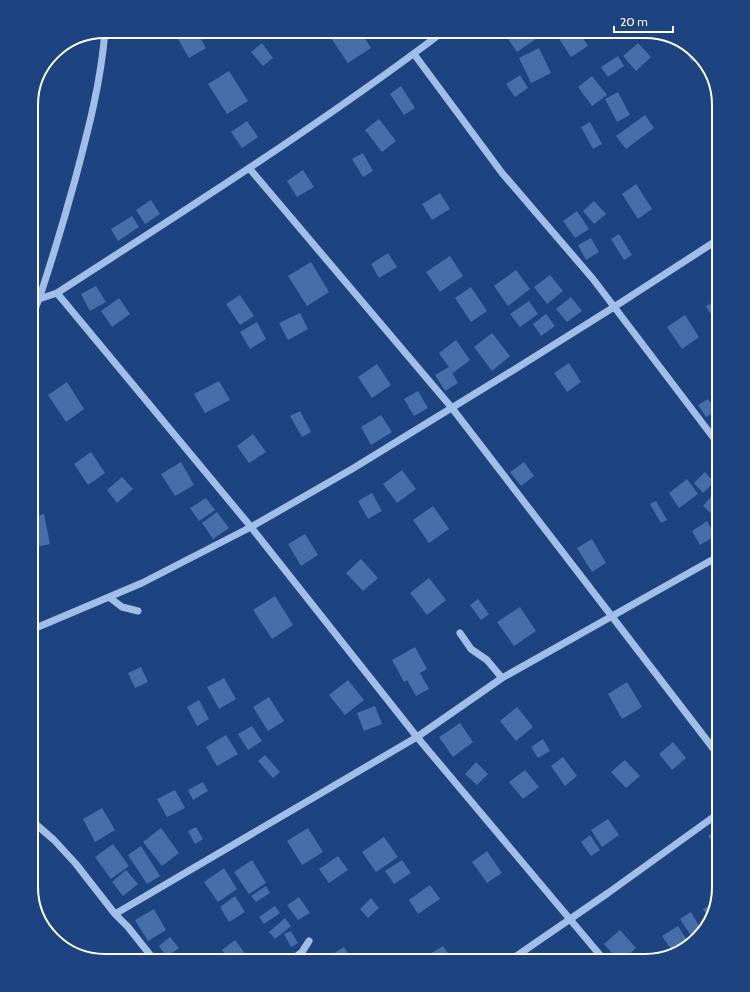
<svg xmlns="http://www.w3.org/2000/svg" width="750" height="992" font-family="Cabin,sans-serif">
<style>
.building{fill:#466ea9}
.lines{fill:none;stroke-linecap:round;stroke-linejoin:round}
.minor{stroke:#a1bee9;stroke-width:7}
.rim{fill:none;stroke:#fff;stroke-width:2}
</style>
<rect width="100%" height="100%" fill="#1d4480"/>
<path class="building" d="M 180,31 L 196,31 L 206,48 L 189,58 L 175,34 Z
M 342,31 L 360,31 L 371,48 L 348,63 L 331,38 Z
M 503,31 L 533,31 L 537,38 L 517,52 Z
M 554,31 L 578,31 L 588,46 L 571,57 Z
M 678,40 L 682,41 L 699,57 L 692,62 Z
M 262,43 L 273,58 L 263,66 L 251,52 Z
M 638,43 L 651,57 L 636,71 L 623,56 Z
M 539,48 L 551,73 L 531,83 L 519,58 Z
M 618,56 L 624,66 L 608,77 L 601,67 Z
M 707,65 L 713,85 L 711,86 L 701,69 Z
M 229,71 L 248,101 L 227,114 L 208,84 Z
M 520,75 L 528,88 L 515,97 L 506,84 Z
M 592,76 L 607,95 L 592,106 L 578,87 Z
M 401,86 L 415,108 L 404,115 L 390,94 Z
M 618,92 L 630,115 L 617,122 L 605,99 Z
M 645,115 L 654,128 L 626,149 L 616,136 Z
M 379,119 L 396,141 L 382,152 L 365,130 Z
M 247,121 L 258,137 L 242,148 L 231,132 Z
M 590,122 L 602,144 L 593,149 L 581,127 Z
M 363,153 L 373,171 L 363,177 L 352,159 Z
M 303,170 L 314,187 L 297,197 L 287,181 Z
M 636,184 L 652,209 L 638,219 L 622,194 Z
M 440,193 L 450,209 L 432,220 L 422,204 Z
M 151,200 L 160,214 L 145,224 L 136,210 Z
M 594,201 L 606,214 L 594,224 L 583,211 Z
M 577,211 L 589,229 L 575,238 L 563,221 Z
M 132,216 L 139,227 L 118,241 L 111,229 Z
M 619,234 L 632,255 L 624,260 L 611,239 Z
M 591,238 L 599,252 L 586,260 L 578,245 Z
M 388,253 L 397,267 L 379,278 L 371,264 Z
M 450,256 L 463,276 L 440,292 L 426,272 Z
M 311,262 L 329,292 L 307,306 L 288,276 Z
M 516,270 L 530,289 L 508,306 L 494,286 Z
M 550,275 L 563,291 L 547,304 L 534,287 Z
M 96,286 L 106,302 L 90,311 L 81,294 Z
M 471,287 L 487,311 L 471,322 L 455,298 Z
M 240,295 L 254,316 L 240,325 L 226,304 Z
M 571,297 L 582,311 L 567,322 L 556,309 Z
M 119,298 L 130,314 L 112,327 L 101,311 Z
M 719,299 L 719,324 L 717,325 L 706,306 Z
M 529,301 L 538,314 L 520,327 L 510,314 Z
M 300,313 L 308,329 L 288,340 L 279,323 Z
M 546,314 L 555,326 L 541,336 L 533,324 Z
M 685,315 L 699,337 L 682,349 L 667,327 Z
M 257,322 L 266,339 L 250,349 L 240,332 Z
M 492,333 L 510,356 L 492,371 L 474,347 Z
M 456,340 L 470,360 L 453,373 L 439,353 Z
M 569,363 L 581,382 L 567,392 L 554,373 Z
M 377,364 L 391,385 L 372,398 L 358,377 Z
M 449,367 L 458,383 L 445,391 L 435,375 Z
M 219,381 L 230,400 L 205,413 L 194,394 Z
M 67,382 L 84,409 L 66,422 L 48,395 Z
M 719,390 L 719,404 L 712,394 Z
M 418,391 L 428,408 L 414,416 L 404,399 Z
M 708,399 L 716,411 L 706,417 L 698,405 Z
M 300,411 L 311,432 L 302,437 L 290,416 Z
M 381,415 L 392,432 L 371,445 L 361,427 Z
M 253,434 L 266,452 L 249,463 L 237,446 Z
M 91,452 L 105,473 L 88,485 L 74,464 Z
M 181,462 L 194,485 L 175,496 L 161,474 Z
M 524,462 L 534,476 L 521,486 L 510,472 Z
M 402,470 L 416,489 L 397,503 L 383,484 Z
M 705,472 L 714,482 L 703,493 L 694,483 Z
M 122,477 L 133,489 L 117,503 L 107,490 Z
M 687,479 L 698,494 L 679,508 L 669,493 Z
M 716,491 L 719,494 L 719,521 L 703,506 Z
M 372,493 L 382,511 L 368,519 L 358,501 Z
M 206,498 L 215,510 L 199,521 L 190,508 Z
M 656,501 L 667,520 L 661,523 L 650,504 Z
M 433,506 L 449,529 L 429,543 L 413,520 Z
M 217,512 L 229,528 L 213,539 L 202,523 Z
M 44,514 L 50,544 L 31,548 L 31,517 Z
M 707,521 L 715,536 L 700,545 L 692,531 Z
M 305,534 L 318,555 L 301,566 L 288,544 Z
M 592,539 L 606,563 L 592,572 L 577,548 Z
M 361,559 L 378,578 L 363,591 L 346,573 Z
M 429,578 L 446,600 L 427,615 L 410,593 Z
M 275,596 L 293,625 L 272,639 L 253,610 Z
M 478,599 L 489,614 L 481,620 L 470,605 Z
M 520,607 L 536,631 L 514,646 L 497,622 Z
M 415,647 L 427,669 L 420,673 L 429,689 L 416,696 L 407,680 L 404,682 L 392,660 Z
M 141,667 L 148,682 L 135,688 L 128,673 Z
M 224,678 L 236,699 L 219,709 L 207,687 Z
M 348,680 L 364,700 L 345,715 L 329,695 Z
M 627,682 L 642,707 L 622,719 L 608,694 Z
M 269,697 L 284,721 L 268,731 L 253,707 Z
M 199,700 L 209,719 L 197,726 L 187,707 Z
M 375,706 L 382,724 L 364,731 L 357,713 Z
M 517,707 L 533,727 L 516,741 L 500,721 Z
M 460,723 L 473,742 L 453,757 L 439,737 Z
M 252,726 L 262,741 L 248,750 L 238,734 Z
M 226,735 L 238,754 L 217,766 L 206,747 Z
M 543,739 L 550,751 L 538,758 L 531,747 Z
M 673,742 L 686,758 L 672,770 L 659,754 Z
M 265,755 L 280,772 L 273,778 L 258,761 Z
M 563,757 L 577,776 L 565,786 L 551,766 Z
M 625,760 L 640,776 L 626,788 L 611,772 Z
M 476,762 L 488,774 L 477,785 L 465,774 Z
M 525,770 L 539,787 L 523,799 L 509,782 Z
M 203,782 L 208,791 L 193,800 L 188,790 Z
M 175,790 L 185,808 L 167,817 L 157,799 Z
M 102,808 L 115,830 L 95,842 L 83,819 Z
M 608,819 L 619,835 L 602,847 L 591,830 Z
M 196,827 L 203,839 L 195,844 L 188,831 Z
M 161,828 L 179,853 L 162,866 L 143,842 Z
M 308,828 L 323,852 L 302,865 L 287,841 Z
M 719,828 L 719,850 L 708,836 Z
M 590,835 L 600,850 L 591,856 L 581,842 Z
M 384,837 L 398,857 L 376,872 L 362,852 Z
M 113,844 L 129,866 L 111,879 L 95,857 Z
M 141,846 L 160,876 L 147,884 L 128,855 Z
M 487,851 L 502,873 L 487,883 L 472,862 Z
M 338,856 L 348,870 L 329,883 L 319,869 Z
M 252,860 L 266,883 L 249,894 L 234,872 Z
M 402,860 L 411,873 L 394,884 L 385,871 Z
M 224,868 L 237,889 L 218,902 L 204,882 Z
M 126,870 L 138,884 L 123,896 L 112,882 Z
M 430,885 L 440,899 L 418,914 L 409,900 Z
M 266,886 L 270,893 L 256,902 L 251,896 Z
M 235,896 L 245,912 L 229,922 L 220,907 Z
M 299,897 L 310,913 L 298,920 L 287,905 Z
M 371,898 L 379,908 L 368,918 L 360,909 Z
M 715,902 L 710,920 L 703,909 Z
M 275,906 L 280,913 L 264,924 L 259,917 Z
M 154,909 L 166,930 L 148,941 L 135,920 Z
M 691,912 L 702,931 L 693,939 L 680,919 Z
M 285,918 L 291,926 L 275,939 L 269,932 Z
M 678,926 L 689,943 L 673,952 L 662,936 Z
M 620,930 L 636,948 L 621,961 L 619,961 L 604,944 Z
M 291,931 L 298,943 L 291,947 L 284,934 Z
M 170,937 L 179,948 L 167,957 L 159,946 Z
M 235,940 L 248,957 L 243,961 L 230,961 L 222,950 Z
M 443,946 L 453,961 L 426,961 L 424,958 Z
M 344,947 L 352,961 L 328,961 L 326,958 Z"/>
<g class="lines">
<path class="minor" d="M 414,54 L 502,173 L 593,279 L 719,445
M 249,168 L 452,408 L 719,756
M 57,293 L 251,527 L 417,737 L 605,961
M 39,299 C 52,260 64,220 75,180 C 88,131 101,82 105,31
M 31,319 L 39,299 L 57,293 C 188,208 320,125 444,31
M 109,597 L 122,607 L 138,611
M 31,630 L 142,583 L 251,527 L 352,469 L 512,371 L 614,307 L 719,239
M 460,633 L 471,649 L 487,660 L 502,678
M 31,820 L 54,840 L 76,864 L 115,914 L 417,737 L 502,678 L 719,556
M 115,914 L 128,927 L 155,961
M 290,961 L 302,952 L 309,941
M 509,961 L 608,893 L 719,813"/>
</g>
<path d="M0 0H750V992H0ZM105 38H645A67 67 0 0 1 712 105V887A67 67 0 0 1 645 954H105A67 67 0 0 1 38 887V105A67 67 0 0 1 105 38Z" fill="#1d4480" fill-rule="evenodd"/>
<path class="rim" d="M105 38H645A67 67 0 0 1 712 105V887A67 67 0 0 1 645 954H105A67 67 0 0 1 38 887V105A67 67 0 0 1 105 38Z"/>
<path d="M614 26v6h59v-6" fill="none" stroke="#ffffff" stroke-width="2"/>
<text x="620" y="26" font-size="12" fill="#ffffff" stroke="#1d4480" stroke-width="3" paint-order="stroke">20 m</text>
</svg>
